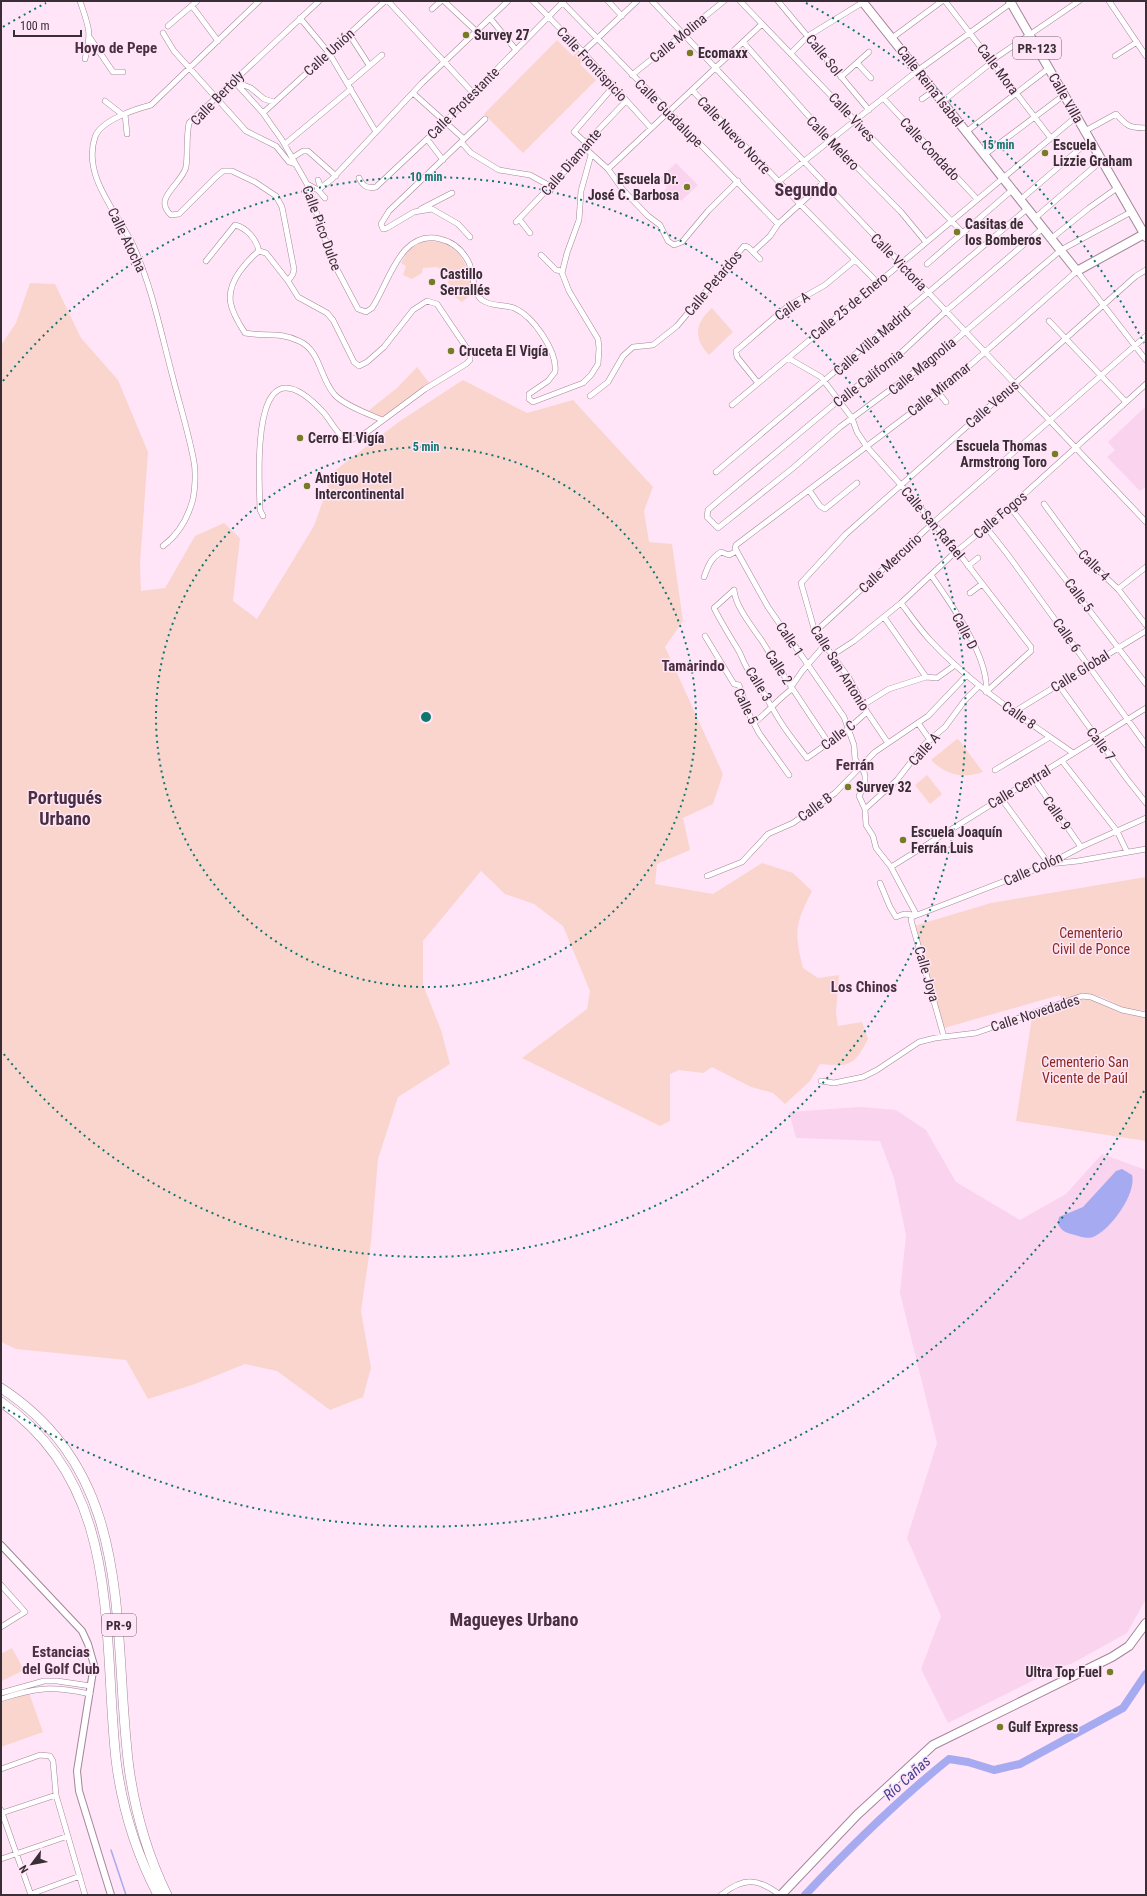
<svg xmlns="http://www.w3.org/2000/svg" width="1147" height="1896" font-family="'Roboto Condensed',sans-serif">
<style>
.built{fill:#fad3ef}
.green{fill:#f9d5ce}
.water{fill:#a6aaf0}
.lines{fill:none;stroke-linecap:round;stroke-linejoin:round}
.stream{stroke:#a6aaf0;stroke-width:1.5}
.river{stroke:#a6aaf0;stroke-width:8}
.minor-casing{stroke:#a3869b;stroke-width:6}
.tertiary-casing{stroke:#a3869b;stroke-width:8}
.primary-casing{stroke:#a3869b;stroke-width:10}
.trunk-casing{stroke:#a3869b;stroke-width:10}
.motorway-casing{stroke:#a3869b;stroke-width:10}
.minor{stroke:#fff;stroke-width:5}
.tertiary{stroke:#fff;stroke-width:6}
.primary{stroke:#fff;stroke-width:8}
.trunk{stroke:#fff;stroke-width:8}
.motorway{stroke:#fff;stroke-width:9}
.ring{fill:none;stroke:#0f766e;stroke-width:2;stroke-dasharray:2 4}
.poi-dot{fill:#767c26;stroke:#ffe5f7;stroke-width:1.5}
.labels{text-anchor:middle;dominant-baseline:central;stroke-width:3;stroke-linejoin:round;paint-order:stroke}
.shield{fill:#ffe5f7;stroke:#746470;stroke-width:1}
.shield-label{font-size:13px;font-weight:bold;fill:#392d36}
.poi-label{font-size:14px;font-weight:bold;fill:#392d36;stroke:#ffe5f7;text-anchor:start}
.street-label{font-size:14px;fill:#392d36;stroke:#ffe5f7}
.park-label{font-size:14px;fill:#882a1d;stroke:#ffe5f7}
.neighbourhood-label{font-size:15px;font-weight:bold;fill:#482f42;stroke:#ffe5f7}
.water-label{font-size:15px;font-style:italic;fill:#454294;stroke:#ffe5f7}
.district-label{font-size:18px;font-weight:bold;fill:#482f42;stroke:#ffe5f7}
.centre{fill:#0f766e;stroke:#ffe5f7;stroke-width:2}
.ring-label{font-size:12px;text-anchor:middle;font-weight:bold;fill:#0f766e;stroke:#ffe5f7;stroke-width:3;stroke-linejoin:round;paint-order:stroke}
</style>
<rect width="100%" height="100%" fill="#ffe5f7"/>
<path class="built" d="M 676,163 L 698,185 L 681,201 L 674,193 L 670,197 L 664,191 L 667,187 L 659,179 Z
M 1146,406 L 1146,487 L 1140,491 L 1107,457 L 1115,450 L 1108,442 Z
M 860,1107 L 896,1110 L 926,1130 L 956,1182 L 1020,1220 L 1066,1194 L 1102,1154 L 1146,1170 L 1146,1599 L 1127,1633 L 1073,1663 L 1054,1670 L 948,1723 L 921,1669 L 941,1616 L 907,1538 L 937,1443 L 900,1293 L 906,1235 L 894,1178 L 880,1141 L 796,1138 L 789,1112 Z"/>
<path class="green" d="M 557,40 L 573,56 L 578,51 L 585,59 L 580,64 L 596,80 L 523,153 L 484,114 Z
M 424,241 C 460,239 467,264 474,292 L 462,302 L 455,297 L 453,292 L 454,288 L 448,283 L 449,277 L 444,276 L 444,271 L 437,267 L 423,268 L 422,273 L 412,279 L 403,275 L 406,266 L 401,263 C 407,252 412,245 424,241 Z
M 30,283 L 55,284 L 81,338 L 118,380 L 148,452 L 140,564 L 141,591 L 165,588 L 195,536 L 224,523 L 240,538 L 233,601 L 257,619 L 314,526 L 333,472 L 400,421 L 463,380 L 527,413 L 573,400 L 653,487 L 644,511 L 649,542 L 672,544 L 683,621 L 665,647 L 723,774 L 713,804 L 683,818 L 690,850 L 657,864 L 655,884 L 713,894 L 762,863 L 793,873 L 812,891 C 795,924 794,932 803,968 L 818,978 L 839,975 L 836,1013 L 838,1026 L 862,1022 L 868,1039 C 854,1066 850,1067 820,1064 L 810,1081 L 785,1104 L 773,1093 L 751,1087 L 712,1067 L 703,1073 L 679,1070 L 670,1074 L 670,1121 L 660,1126 L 522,1058 L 587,1009 L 590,991 L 563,926 L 534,904 L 505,894 L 481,871 L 423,941 L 423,985 L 441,1030 L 450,1064 L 398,1097 L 378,1159 L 371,1242 L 361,1311 L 371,1368 L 363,1397 L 330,1410 L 277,1371 L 245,1364 L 195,1384 L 148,1399 L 126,1360 L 16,1349 L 1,1342 L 1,345 L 16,323 Z
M 712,308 L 733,332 L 709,355 C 693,338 695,323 712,308 Z
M 417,367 L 430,384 L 385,418 L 381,418 L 368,411 L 397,388 Z
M 957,739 L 959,740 L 983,772 C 963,779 946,775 931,760 Z
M 927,775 L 942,794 L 930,804 L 915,785 Z
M 1146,877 L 1146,1011 L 1126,1009 L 1102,997 L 1092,995 L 1083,994 L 1062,1002 L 1060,995 L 944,1028 L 914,926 L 991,903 Z
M 1084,998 L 1100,1002 L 1118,1012 L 1146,1017 L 1146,1141 L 1016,1121 L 1032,1017 Z
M 12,1648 L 24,1670 L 2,1681 L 1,1654 Z
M 29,1693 L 43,1732 L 1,1747 L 1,1703 Z"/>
<path class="water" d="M 1122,1169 L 1132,1175 C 1137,1193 1110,1231 1093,1237 C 1087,1239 1081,1237 1075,1235 C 1067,1233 1062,1232 1058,1224 L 1059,1217 L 1083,1207 L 1116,1171 Z"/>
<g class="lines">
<path class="stream" d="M 111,1850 L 126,1895"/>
<path class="river" d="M 805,1895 C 850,1847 898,1800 949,1759 L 968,1762 L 994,1770 L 1020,1764 L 1123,1708 L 1146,1674"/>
<defs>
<path id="minor" d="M 80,1 C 89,28 92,31 85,59
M 388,1 L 473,93
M 444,1 L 476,31
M 533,1 L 583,52 L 651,128
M 561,1 L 778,224
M 608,1 L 622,16
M 652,1 L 1146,522
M 740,1 L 963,233
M 778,1 L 869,110
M 945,1 L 1050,137
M 1109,1 L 1146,56
M 192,6 L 218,41
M 432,9 L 441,1
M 300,18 L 329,53 L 376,132
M 490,18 L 516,50
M 168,26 L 197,1
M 163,33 L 174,51 L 246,131 L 276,146 L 289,162 L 295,164
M 349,34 L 369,65
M 90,38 L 113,72 L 123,72
M 892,38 L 942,1
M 743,42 L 830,140 L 901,212 L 925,241
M 583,52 L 637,1
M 791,53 L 808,36 L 865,1
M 1115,56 L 1137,42
M 991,61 L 1079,1
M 857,63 L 871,78
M 632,75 L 724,1
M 841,77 L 869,52
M 233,80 L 263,113 L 282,140 L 307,184 L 332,260 L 358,309 L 366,312 L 372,308 C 389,283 400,229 440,239 C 454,242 463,251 469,263 C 474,274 472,292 482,300 C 491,307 504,304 514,308 C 533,316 558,352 555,372 L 548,381 L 529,394 L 529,399 L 533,402 L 583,383 L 591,375 L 598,364 L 599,348 L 598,339 L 569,291 L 562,273 L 567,253 L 579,220 L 581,191 L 591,155
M 234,81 L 251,88 L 264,99 L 274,102
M 348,84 L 382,55
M 692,90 L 800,204 L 877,282
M 413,93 L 464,139
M 884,99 L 977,199
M 922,99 L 933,91
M 105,101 L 123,115
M 942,102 L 992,62
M 263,113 L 385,1
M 125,114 L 127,134
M 1085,131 L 1116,114 C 1127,126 1129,128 1146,128
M 966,132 L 1049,68
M 427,139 L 443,160
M 461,142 L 471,153 L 499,170 L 530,175 L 550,186
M 586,143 L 574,132 L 613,87
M 285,144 L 351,89
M 586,149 L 608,169 L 623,190 L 648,216 L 660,225 L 668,241 L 674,245 L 682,242 L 708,211 L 738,181
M 984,155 L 1064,95
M 292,158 L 303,151 L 308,151 L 336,176
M 608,169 L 762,24
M 359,178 C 363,186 367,189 376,187 L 445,122 L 564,1
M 318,180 L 321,188
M 778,182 L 917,71 L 1011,3
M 307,184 L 318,190 L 332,179 L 422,83 L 508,1
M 318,190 L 325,198
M 1020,200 L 1090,140
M 421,209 L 452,193
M 1035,218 L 1101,161
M 519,219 L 530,233
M 516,222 L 586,149 L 586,143 L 626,101
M 1043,228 L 946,311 L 903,351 L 839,400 L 723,497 L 708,510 L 707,517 L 718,528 L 793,468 L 840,427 L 940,353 L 1061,250 L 1131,212
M 470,237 L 458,224 L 432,209 L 414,212 L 387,228 L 383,229 L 381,224 L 389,211 L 485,119
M 1052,238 L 1089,208 L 1117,188
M 753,252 L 770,236 L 778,224 L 823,183
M 541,255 L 556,270 L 562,271
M 206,261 L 235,225 C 247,228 256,239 259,251
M 927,264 L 1012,190
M 288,281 L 293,274 L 294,269 L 282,207 L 276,196 L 255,182 L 232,171 L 223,171 L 216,177 L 179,214 L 171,215 C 152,198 182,184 186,167 C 188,153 186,138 189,123 L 319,1
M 1049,321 L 1126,402
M 788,358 L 821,377 L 852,418 L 857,432 L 867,447 L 901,485 L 957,551 L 1031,647 L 1031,651 L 986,692
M 758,383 L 737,357 L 736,351 L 788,306 L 825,285 L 855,260
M 938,392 L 946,402
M 590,396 L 608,382 L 623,356 L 633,347 L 653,345 L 677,326 L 744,246 L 748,247 L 760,259
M 732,405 L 1076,117
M 716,472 L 1027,209
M 809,490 L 820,506 L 825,509 L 857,483
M 1044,504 L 1080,553 L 1118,589 L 1146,625
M 1010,507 L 1146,684
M 263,516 L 260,510 C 259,470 250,332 324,413 C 331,421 339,439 351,440 L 367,432 L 425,389 L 466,364 L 470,360 L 470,353 L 437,304 L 427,301 L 413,310 L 384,347 L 367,362 L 359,366 L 354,362 L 333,320 L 327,313 L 298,297 L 288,281 L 266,253 L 259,251 C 251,257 246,263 240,271 C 223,295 230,310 245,333 C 266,337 277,331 299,341 C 320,350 320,378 334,394 C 343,405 369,414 382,420
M 986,527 L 1008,555 L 1146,745
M 163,546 C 179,534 188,518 193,499 C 195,489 196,472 194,462 C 189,434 180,406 173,378 C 161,333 152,287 133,245 C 117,212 82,176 95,137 C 101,120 136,109 151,105 L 259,1
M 968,566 L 978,558
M 931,575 C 950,602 990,658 986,692
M 704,577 C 708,566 711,558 721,552 L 729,555 L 737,551
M 1118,589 L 1146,567
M 734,590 L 714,608 C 721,622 729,635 737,648 C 742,655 744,666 750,672 C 761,687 770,705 780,721 C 788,734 798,746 807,758 L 848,729 L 867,712
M 734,590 C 735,606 753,628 762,641 C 783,675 806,709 828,742
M 970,593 L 982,584
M 901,603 C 910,615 919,628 929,639 C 971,685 1023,718 1073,753
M 884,617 L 926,677
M 815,632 L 933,523 L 1146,336
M 705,636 L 734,684 L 739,685 L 749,714 L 759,733 L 789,775
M 831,656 L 854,641 L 901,603 L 951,556 L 1010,507 L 1146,384
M 1058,684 L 1127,779 L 1146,803
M 791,687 L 803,670 L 824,646
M 863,705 L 889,689 L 926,677 L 937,678 L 955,665
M 1014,712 L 1146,631
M 754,723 C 768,712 778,699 792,689
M 918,723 L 930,740
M 888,743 L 867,712 L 849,678 L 815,632 L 801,583 L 846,534 L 1136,276 L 1146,270
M 1062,761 L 1117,831 L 1127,852
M 995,770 L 1050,737
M 1034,779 L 1081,847
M 1001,798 L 1049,864 L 1078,861 L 1146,849
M 865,809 L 897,780 L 925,744 L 945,727 L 965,700 L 979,686
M 891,867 L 1146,708
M 707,876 L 742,862 L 768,834 L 793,823 L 835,793 L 875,752 L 928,716 L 967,675
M 880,883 L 890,907 L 896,917 L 904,914 L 914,915
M 916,914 L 891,867 L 876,848 L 873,836 L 866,825 L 865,809 L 859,796 L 865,785 L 865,776 L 864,772 L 855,759 L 854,745 L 844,717 L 768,607 L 735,548 L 736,545 L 944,388 L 1077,271 L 1146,360
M 944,1037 L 911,920 L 912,917 L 1049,864 L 1081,847 L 1146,818
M 821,1081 L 834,1083 L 863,1077 L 877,1070 L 919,1042 L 935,1038 L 976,1033 L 1082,996 L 1091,997 L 1122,1010 L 1146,1015
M 1,1585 L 25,1612 L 1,1627
M 1,1693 L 44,1681 L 57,1681 L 91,1686
M 1,1699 C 37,1687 52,1686 90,1694
M 1,1769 L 40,1755 L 50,1756 L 53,1761 L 56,1795 L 85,1895
M 1,1810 L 31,1895
M 2,1813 L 56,1795
M 1,1859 L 68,1836
M 31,1894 L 80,1876
M 721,1895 C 744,1877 758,1878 780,1895"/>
<path id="tertiary" d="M 1,1545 L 82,1631 L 88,1644 L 94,1665 L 77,1771 L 79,1791 L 111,1895"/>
<path id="primary" d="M 862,1 L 1077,271 L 1146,233
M 1010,1 L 1146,237"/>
<path id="trunk" d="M 781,1895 L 857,1815 L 933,1745 L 1112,1657 L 1129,1646 L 1146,1623"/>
<path id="motorway" d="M 1,1388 C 138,1477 111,1629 129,1768 C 135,1811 148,1856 167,1895
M 1,1402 C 123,1486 102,1632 116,1760 C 122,1808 136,1853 158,1895"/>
</defs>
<use href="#minor" class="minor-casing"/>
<use href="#tertiary" class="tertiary-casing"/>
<use href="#primary" class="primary-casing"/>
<use href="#trunk" class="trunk-casing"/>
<use href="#motorway" class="motorway-casing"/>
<use href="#minor" class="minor"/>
<use href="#tertiary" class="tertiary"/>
<use href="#primary" class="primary"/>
<use href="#trunk" class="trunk"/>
<use href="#motorway" class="motorway"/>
</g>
<g class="ring">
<circle cx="426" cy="717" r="270"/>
<path d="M3 381A540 540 0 1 1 3 1053"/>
<path d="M1144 1091A809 809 0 0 1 3 1407M3 27A809 809 0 0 1 46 3M806 3A809 809 0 0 1 1144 343"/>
</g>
<g class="poi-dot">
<circle cx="466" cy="35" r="4"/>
<circle cx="690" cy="53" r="4"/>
<circle cx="1045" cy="153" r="4"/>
<circle cx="687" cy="187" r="4"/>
<circle cx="957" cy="232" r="4"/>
<circle cx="432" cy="282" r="4"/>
<circle cx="451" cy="351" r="4"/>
<circle cx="300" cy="438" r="4"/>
<circle cx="1055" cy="454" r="4"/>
<circle cx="307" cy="486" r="4"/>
<circle cx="848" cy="787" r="4"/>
<circle cx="903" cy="840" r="4"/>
<circle cx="1110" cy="1672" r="4"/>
<circle cx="1000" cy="1727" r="4"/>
</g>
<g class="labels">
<g class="shield">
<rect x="1013" y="37" width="48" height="22" rx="3"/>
<rect x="102" y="1614" width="34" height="22" rx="3"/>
</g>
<g class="shield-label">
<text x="1037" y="48">PR-123</text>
<text x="119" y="1625">PR-9</text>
</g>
<g class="poi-label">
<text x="474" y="35">Survey 27</text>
<text x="698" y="53">Ecomaxx</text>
<text x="1053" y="145">Escuela<tspan x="1053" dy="16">Lizzie Graham</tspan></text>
<text x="679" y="179" text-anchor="end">Escuela Dr.<tspan x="679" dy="16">José C. Barbosa</tspan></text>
<text x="965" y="224">Casitas de<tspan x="965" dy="16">los Bomberos</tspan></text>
<text x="440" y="274">Castillo<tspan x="440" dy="16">Serrallés</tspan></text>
<text x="459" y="351">Cruceta El Vigía</text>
<text x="308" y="438">Cerro El Vigía</text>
<text x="1047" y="446" text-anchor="end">Escuela Thomas<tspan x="1047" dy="16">Armstrong Toro</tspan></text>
<text x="315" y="478">Antiguo Hotel<tspan x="315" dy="16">Intercontinental</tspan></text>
<text x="856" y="787">Survey 32</text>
<text x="911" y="832">Escuela Joaquín<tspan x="911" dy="16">Ferrán Luis</tspan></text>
<text x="1102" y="1672" text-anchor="end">Ultra Top Fuel</text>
<text x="1008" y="1727">Gulf Express</text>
</g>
<g class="street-label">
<text transform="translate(678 38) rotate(-39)">Calle Molina</text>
<text transform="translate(329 52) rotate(-42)">Calle Unión</text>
<text transform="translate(824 55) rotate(51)">Calle Sol</text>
<text transform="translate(592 64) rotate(47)">Calle Frontispicio</text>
<text transform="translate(998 69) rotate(53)">Calle Mora</text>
<text transform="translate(930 86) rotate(52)">Calle Reina Isabel</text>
<text transform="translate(217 98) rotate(-46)">Calle Bertoly</text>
<text transform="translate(1066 98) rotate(60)">Calle Villa</text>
<text transform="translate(463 103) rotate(-45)">Calle Protestante</text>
<text transform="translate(669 113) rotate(45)">Calle Guadalupe</text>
<text transform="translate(852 117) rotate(47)">Calle Vives</text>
<text transform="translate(734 135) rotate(47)">Calle Nuevo Norte</text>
<text transform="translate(833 143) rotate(46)">Calle Melero</text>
<text transform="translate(930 149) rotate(47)">Calle Condado</text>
<text transform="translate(571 162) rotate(-49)">Calle Diamante</text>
<text transform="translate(322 228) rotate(70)">Calle Pico Dulce</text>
<text transform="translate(127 240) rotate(64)">Calle Atocha</text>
<text transform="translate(899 262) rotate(46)">Calle Victoria</text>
<text transform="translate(713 283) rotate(-50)">Calle Petardos</text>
<text transform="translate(792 306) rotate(-35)">Calle A</text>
<text transform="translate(849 306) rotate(-40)">Calle 25 de Enero</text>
<text transform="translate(872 341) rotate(-41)">Calle Villa Madrid</text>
<text transform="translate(922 366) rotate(-39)">Calle Magnolia</text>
<text transform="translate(868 378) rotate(-38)">Calle California</text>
<text transform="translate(939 389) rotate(-39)">Calle Miramar</text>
<text transform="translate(992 404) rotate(-41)">Calle Venus</text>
<text transform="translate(1000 515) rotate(-40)">Calle Fogos</text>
<text transform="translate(933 523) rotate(50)">Calle San Rafael</text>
<text transform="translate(890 563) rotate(-43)">Calle Mercurio</text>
<text transform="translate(1094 565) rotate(45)">Calle 4</text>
<text transform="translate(1079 595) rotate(53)">Calle 5</text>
<text transform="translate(965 631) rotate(62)">Calle D</text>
<text transform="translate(1067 635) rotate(55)">Calle 6</text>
<text transform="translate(790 639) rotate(56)">Calle 1</text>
<text transform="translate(779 667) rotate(57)">Calle 2</text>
<text transform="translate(840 668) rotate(58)">Calle San Antonio</text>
<text transform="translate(1080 671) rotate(-32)">Calle Global</text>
<text transform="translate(759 684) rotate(58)">Calle 3</text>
<text transform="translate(746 706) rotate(64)">Calle 5</text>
<text transform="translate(1019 715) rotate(35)">Calle 8</text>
<text transform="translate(838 735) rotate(-37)">Calle C</text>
<text transform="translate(1101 744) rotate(54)">Calle 7</text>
<text transform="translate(924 749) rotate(-48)">Calle A</text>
<text transform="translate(1019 787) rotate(-31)">Calle Central</text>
<text transform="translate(815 807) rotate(-36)">Calle B</text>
<text transform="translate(1057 813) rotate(55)">Calle 9</text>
<text transform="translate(1033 869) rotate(-24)">Calle Colón</text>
<text transform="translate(927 974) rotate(74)">Calle Joya</text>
<text transform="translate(1035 1013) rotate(-18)">Calle Novedades</text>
</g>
<g class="park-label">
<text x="1091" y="933">Cementerio<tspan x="1091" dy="16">Civil de Ponce</tspan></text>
<text x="1085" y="1062">Cementerio San<tspan x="1085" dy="16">Vicente de Paúl</tspan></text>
</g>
<g class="neighbourhood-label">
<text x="116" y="48">Hoyo de Pepe</text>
<text x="693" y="666">Tamarindo</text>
<text x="855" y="765">Ferrán</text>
<text x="864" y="987">Los Chinos</text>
<text x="61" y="1652">Estancias<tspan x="61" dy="17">del Golf Club</tspan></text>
</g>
<g class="water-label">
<text transform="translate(907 1778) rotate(-42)">Río Cañas</text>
</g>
<g class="district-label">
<text x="806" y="189">Segundo</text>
<text x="65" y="797">Portugués<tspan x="65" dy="21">Urbano</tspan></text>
<text x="514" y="1619">Magueyes Urbano</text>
</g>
</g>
<circle cx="426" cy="717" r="6" class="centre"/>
<g class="ring-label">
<text x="998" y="149">15 min</text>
<text x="426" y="181">10 min</text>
<text x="426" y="451">5 min</text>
</g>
<rect width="1147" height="1896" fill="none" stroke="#392d36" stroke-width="4"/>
<g transform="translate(32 1864) rotate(238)" stroke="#ffe5f7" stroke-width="3" paint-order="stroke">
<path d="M0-3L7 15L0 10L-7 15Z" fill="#392d36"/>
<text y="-6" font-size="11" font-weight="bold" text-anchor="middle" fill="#392d36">N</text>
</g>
<path d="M14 30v6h67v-6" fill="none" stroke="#392d36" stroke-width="2"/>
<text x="20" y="30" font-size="12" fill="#392d36" stroke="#ffe5f7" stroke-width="3" paint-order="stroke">100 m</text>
</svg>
